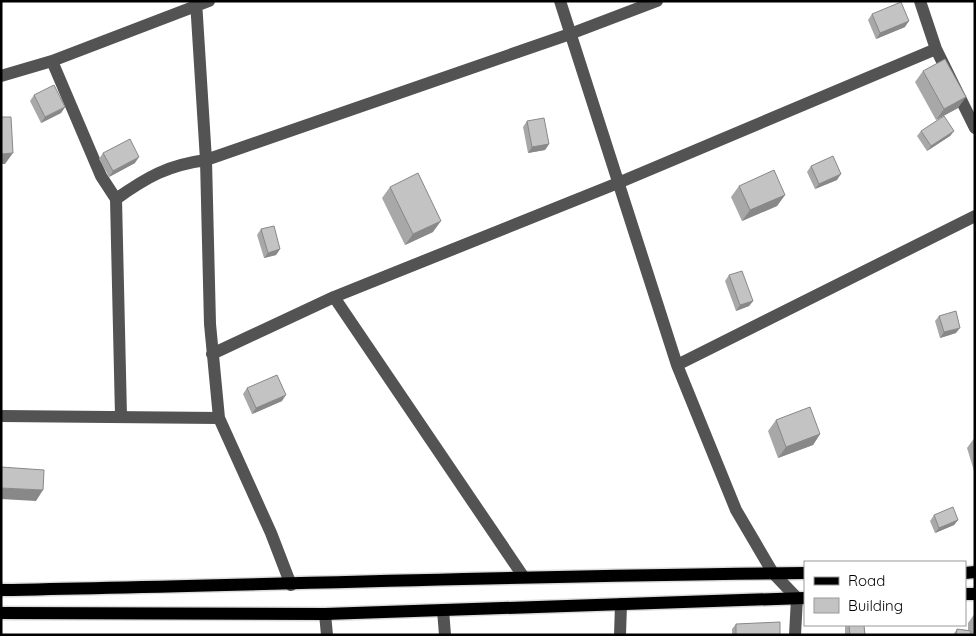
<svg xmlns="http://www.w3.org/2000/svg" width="976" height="636" font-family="Quicksand,sans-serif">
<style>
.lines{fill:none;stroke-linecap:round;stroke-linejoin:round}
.major-casing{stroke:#dbdbdb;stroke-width:15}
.minor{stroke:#535353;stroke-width:12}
.major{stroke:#000;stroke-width:12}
.wall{fill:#a8a8a8}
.shaded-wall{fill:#888}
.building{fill:#c3c3c3;stroke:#888}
</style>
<rect width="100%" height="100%" fill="#fff"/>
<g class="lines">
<defs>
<path id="major" d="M 965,573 L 975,572
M 1,590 C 269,585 537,575 805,573
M 965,594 L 975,594
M 1,613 L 325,614 L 805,598"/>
</defs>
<use href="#major" class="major-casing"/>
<path class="minor" d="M 196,1 L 206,160 L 210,324 L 219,418 L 271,533 L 291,585
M 560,1 L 677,365 L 736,510 L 773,573 L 797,598 L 795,635
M 920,1 L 936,49 L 975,128
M 52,61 L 101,176 L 116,199 L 121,416
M 1,76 L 52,61 L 209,1
M 116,199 C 147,177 168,165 206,160 L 570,34 L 657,1
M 334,297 L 523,576
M 212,354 L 334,297 L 618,183 L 936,49
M 677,365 L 975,216
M 1,416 L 219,418
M 443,610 L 445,635
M 325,614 L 327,635
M 620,635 L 621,604"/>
<use href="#major" class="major"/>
</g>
<path class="wall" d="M 872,14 L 905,27 L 876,39 L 868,20 Z
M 923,71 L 958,108 L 936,120 L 915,82 Z
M 34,95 L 65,107 L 61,113 L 41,123 L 30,101 Z
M 527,121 L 549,144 L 545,150 L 528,153 L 523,127 Z
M 921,131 L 954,131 L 950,136 L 927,151 L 917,136 Z
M 103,153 L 135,163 L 109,177 L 99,159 Z
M 811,166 L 837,180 L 815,189 L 807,172 Z
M 739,186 L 785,195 L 777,206 L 742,221 L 731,197 Z
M 390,187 L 433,232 L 405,245 L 382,198 Z
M 261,229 L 280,249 L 276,255 L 264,258 L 257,235 Z
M 729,275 L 753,301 L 749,306 L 736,311 L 725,281 Z
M 939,316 L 956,333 L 940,338 L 935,321 Z
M 247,388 L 282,401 L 252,414 L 243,394 Z
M 776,420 L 820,434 L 813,445 L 778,458 L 768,431 Z
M 975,437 L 975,474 L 967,448 Z
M 934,515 L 958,520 L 954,525 L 935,533 L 930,521 Z
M 975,613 L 975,635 L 953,635 L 957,629 L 968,630 L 968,623 Z
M 736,624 L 780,635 L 732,635 L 732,629 Z
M 845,625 L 864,625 L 865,635 L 845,635 Z"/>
<path class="shaded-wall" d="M 909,21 L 905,27 L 876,39 L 880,33 Z
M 966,97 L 958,108 L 936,120 L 944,109 Z
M 65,107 L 61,113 L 41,123 L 45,117 Z
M 954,131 L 950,136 L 927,151 L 931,146 Z
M 549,144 L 545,150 L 528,153 L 532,147 Z
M 13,153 L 5,164 L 1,164 L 1,154 Z
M 139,157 L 135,163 L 109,177 L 113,171 Z
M 841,174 L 837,180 L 815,189 L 819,184 Z
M 785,195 L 777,206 L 742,221 L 750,210 Z
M 441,221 L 433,232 L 405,245 L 413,234 Z
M 280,249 L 276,255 L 264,258 L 268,253 Z
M 753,301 L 749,306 L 736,311 L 740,305 Z
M 960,328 L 956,333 L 940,338 L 944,332 Z
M 286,395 L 282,401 L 252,414 L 256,408 Z
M 820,434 L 813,445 L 778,458 L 786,447 Z
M 1,488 L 43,490 L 36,501 L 1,499 Z
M 958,520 L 954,525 L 935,533 L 939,528 Z"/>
<path class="building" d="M 901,2 L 909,21 L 880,33 L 872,14 Z
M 945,59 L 966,97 L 944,109 L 923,71 Z
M 54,85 L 65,107 L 45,117 L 34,95 Z
M 944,116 L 954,131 L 931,146 L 921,131 Z
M 1,117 L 11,117 L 13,153 L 1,154 Z
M 544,118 L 549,144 L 532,147 L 527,121 Z
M 130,139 L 139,157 L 113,171 L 103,153 Z
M 833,156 L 841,174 L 819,184 L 811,166 Z
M 774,170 L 785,195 L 750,210 L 739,186 Z
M 418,173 L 441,221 L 413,234 L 390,187 Z
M 274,226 L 280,249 L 268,253 L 261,229 Z
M 742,271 L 753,301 L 740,305 L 729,275 Z
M 956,311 L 960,328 L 944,332 L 939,316 Z
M 277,375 L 286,395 L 256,408 L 247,388 Z
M 810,407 L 820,434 L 786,447 L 776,420 Z
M 1,467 L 44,470 L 43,490 L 1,488 Z
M 953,507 L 958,520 L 939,528 L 934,515 Z
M 780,622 L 780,635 L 736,635 L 736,624 Z
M 849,625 L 864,625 L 865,635 L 850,635 Z
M 957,629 L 971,631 L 970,635 L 956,635 Z"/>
<rect width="976" height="636" fill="none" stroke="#000000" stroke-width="5"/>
<rect x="804" y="561" width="162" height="65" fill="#ffffff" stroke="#999999"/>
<rect x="814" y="577" width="25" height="8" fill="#000000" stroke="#999999"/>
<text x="848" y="586" font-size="15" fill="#000000">Road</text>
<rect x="814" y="598" width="25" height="15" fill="#c3c3c3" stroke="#999999"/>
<text x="848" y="611" font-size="15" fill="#000000">Building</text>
</svg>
